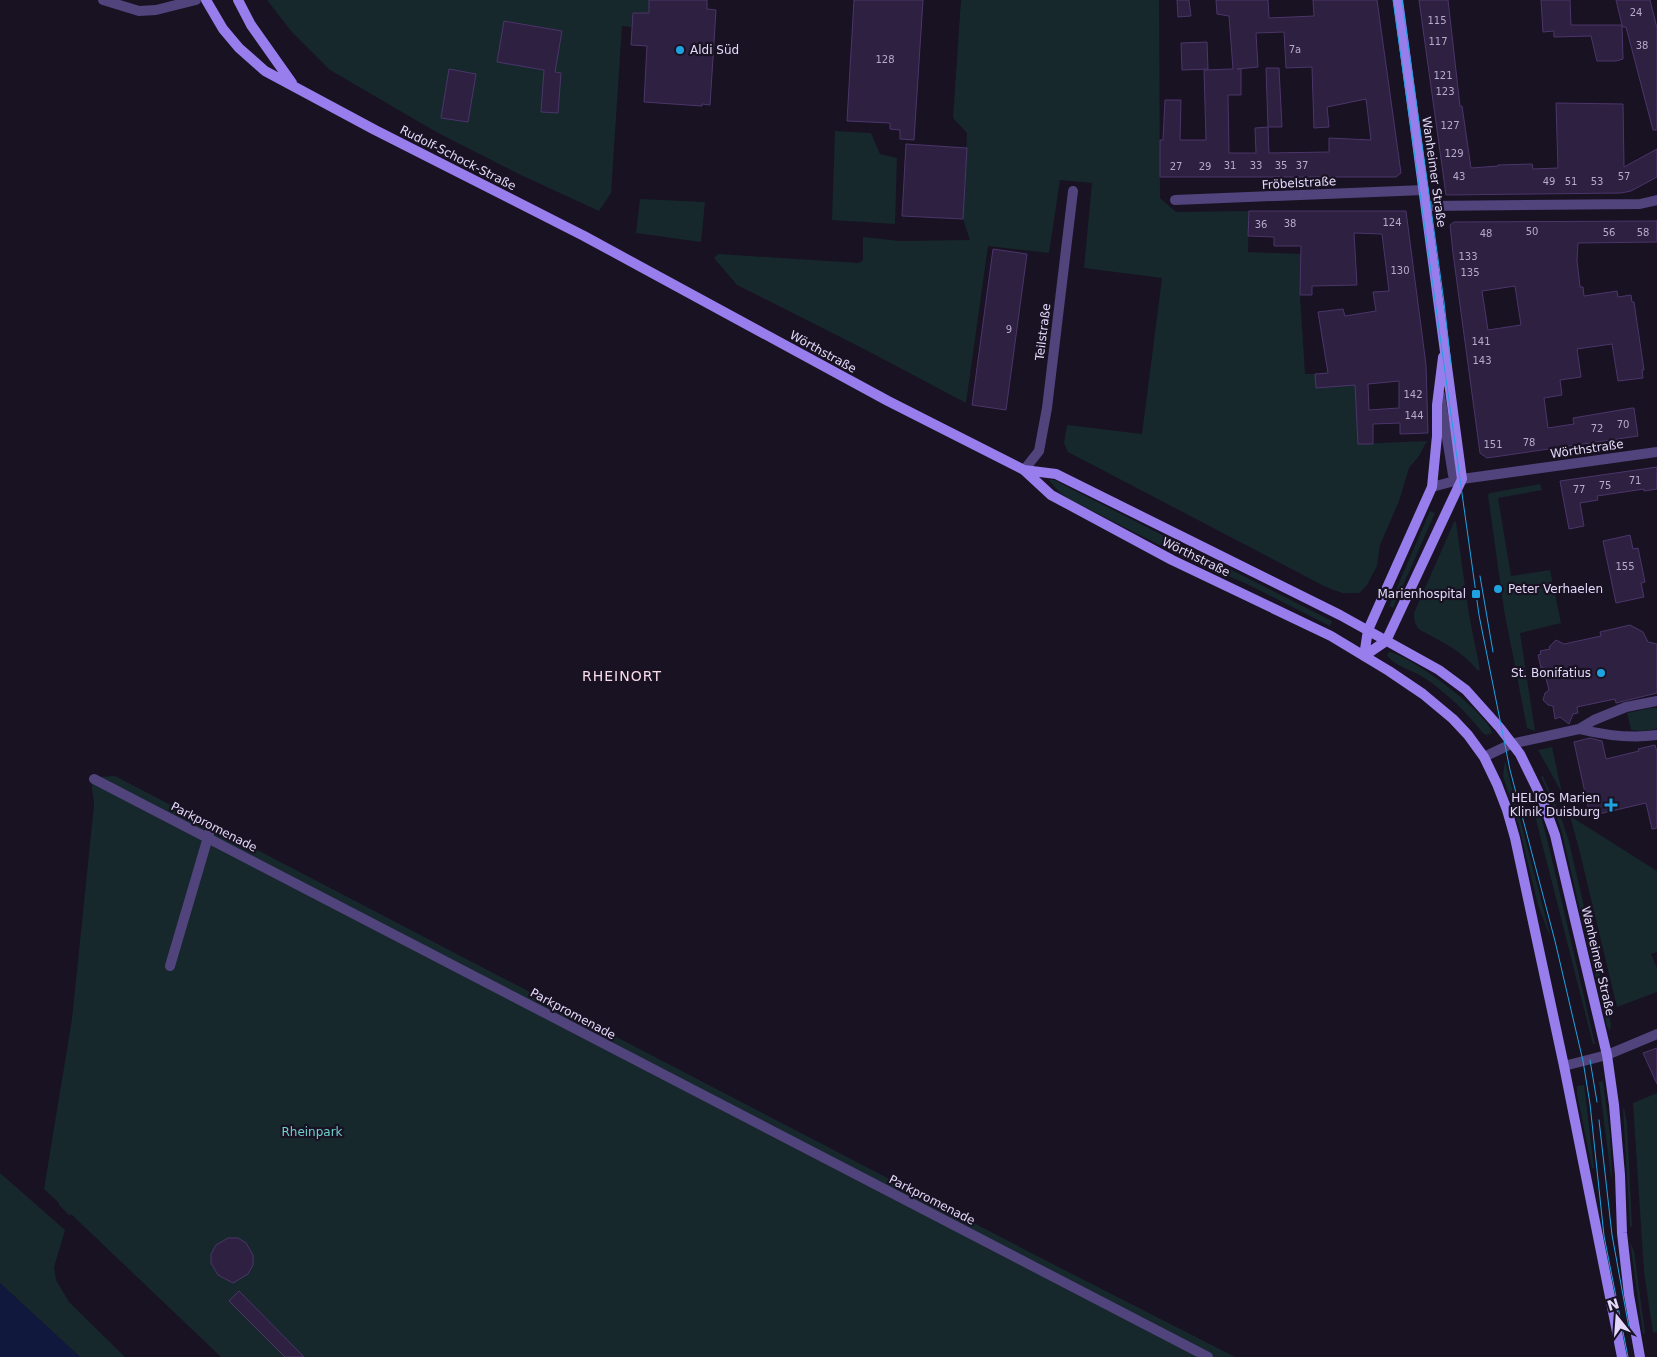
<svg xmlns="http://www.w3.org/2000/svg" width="1657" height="1357" font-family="'DejaVu Sans',sans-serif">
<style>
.green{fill:#16282c}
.water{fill:#11183d}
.building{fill:#2e2041;stroke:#4b356a;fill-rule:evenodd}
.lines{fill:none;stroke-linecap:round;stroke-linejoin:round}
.street{stroke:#51437c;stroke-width:10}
.secondary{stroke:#987ded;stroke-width:10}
.tram{stroke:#1fa3e0;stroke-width:1}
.poi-dot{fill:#1fa3e0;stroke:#181223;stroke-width:2}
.labels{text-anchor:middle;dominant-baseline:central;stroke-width:4.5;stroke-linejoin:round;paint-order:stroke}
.number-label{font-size:10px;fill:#b6abcc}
.poi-label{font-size:12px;fill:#e4d9fa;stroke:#181223;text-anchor:end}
.street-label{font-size:12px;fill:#e4d9fa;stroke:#181223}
.park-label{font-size:12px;fill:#6fd0cd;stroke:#181223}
.neighbourhood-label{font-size:14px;letter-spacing:1px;fill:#fadbe8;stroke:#181223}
</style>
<rect width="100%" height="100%" fill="#181223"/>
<path class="green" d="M 267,0 L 649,0 L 649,13 L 632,27 L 622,26 L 611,193 L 599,211 L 523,176 L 438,133 L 330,70 L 291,31 Z
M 961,0 L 1159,0 L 1160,198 L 1176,212 L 1249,211 L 1248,252 L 1301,254 L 1300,295 L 1305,374 L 1315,374 L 1316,388 L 1355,385 L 1358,444 L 1427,441 L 1419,456 L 1409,468 L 1399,501 L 1380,545 L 1377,566 L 1367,585 L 1359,593 L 1342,593 L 1324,586 L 1068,452 L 1064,443 L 1067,425 L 1142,434 L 1162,278 L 1084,268 L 1092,183 L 1060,180 L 1049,253 L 988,246 L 966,403 L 864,349 L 737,285 L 714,258 L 718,254 L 859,263 L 863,260 L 863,237 L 900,241 L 970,240 L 963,219 L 967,133 L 953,118 Z
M 835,131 L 871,133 L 880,154 L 897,158 L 895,224 L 832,220 Z
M 640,199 L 705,202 L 701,242 L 636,233 Z
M 1049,480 L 1054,480 L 1332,621 L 1330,626 L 1247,584 L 1181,556 L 1071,500 L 1059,492 Z
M 1540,484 L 1542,490 L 1498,498 L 1511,576 L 1550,570 L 1561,623 L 1520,633 L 1535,731 L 1527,728 L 1504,610 L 1488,495 L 1490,493 Z
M 1430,511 L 1435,513 L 1393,608 L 1389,606 Z
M 1454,522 L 1456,522 L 1469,615 L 1480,670 L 1477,670 C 1463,651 1440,641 1420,630 C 1415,625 1414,621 1414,613 Z
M 1389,652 C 1408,654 1489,713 1492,733 L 1486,735 L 1483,733 C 1465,711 1447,693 1423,677 C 1412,670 1394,666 1387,655 Z
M 1651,708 L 1657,708 L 1657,729 L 1643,731 L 1631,730 L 1627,713 Z
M 1552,747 L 1562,793 L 1538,750 Z
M 1505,761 L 1550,934 L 1549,934 L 1538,905 L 1519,826 L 1503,776 Z
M 115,776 L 1037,1256 L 1235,1357 L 221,1357 L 71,1214 L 70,1216 L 59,1205 L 59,1203 L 44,1189 L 72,1019 L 94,805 C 94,796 91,790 92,781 L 98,777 Z
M 1543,776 L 1562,820 L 1569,842 L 1609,1014 L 1611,1024 L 1610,1031 L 1607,1026 L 1562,833 L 1550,796 L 1541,777 Z
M 1532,795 L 1542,820 L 1550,851 L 1595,1044 L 1593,1044 L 1530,796 Z
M 1570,816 L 1657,871 L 1657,952 L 1651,954 L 1657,968 L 1657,992 L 1617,1007 L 1579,849 Z
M 1603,1081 L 1610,1135 L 1612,1177 L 1611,1177 L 1599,1082 Z
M 1584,1085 L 1594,1168 L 1592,1168 L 1577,1094 L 1577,1086 Z
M 1657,1093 L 1657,1332 L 1653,1333 L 1644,1272 L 1633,1103 Z
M 1624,1108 L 1627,1123 L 1632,1226 L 1630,1227 L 1623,1109 Z
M 0,1173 L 65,1230 L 54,1267 L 56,1280 L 69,1302 L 125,1357 L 80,1357 L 0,1283 Z
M 1630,1242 L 1634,1251 L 1645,1333 L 1643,1334 Z"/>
<path class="water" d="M 0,1283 L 80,1357 L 0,1357 Z"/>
<path class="building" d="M 649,0 L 707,0 L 707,9 L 716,10 L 710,105 L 702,104 L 702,106 L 644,102 L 647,46 L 631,45 L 633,13 L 649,13 Z
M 854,0 L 923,0 L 914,140 L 900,139 L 900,130 L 890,129 L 890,123 L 847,121 Z
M 1177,0 L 1189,0 L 1191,16 L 1178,17 Z
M 1216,0 L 1268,0 L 1269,18 L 1314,16 L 1313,0 L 1377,0 L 1401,173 L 1396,177 L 1160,177 L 1160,140 L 1163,140 L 1165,100 L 1181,100 L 1180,140 L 1206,140 L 1204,70 L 1233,69 L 1229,16 L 1217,14 ZM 1284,32 L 1286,68 L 1312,67 L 1314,128 L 1329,127 L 1327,107 L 1366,99 L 1371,140 L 1329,138 L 1329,152 L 1269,153 L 1268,127 L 1255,128 L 1256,153 L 1229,153 L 1228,95 L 1241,95 L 1241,69 L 1237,69 L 1258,67 L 1256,33 Z
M 1419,0 L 1448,0 L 1460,106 L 1462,106 L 1471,168 L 1498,166 L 1498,165 L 1532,164 L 1533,169 L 1558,168 L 1556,103 L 1623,104 L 1624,167 L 1657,149 L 1657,177 L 1631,191 L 1621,193 L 1446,195 Z
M 1541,0 L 1570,0 L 1571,25 L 1622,25 L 1616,0 L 1650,0 L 1657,28 L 1657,130 L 1653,130 L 1626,27 L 1623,27 L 1622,25 L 1623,59 L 1616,61 L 1597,61 L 1591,36 L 1554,37 L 1554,31 L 1543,32 Z
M 504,21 L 562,31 L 555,72 L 561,73 L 558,113 L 541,112 L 544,70 L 497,62 Z
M 1207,42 L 1208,69 L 1182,70 L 1181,43 Z
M 1266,68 L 1279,68 L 1282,127 L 1268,127 Z
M 449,69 L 476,74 L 468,122 L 441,118 Z
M 906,144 L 967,148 L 963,219 L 902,216 Z
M 1249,211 L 1406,211 L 1426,365 L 1428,433 L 1400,434 L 1400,423 L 1373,424 L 1373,444 L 1358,444 L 1355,385 L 1316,388 L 1315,374 L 1328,373 L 1318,312 L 1343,309 L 1345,316 L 1376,311 L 1373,292 L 1389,291 L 1382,234 L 1354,233 L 1357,285 L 1312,286 L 1312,295 L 1300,295 L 1301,246 L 1274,246 L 1274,237 L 1248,236 ZM 1399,381 L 1399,408 L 1369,410 L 1368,384 Z
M 1657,221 L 1657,242 L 1578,243 L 1577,260 L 1580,287 L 1583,287 L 1584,296 L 1617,291 L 1618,297 L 1631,295 L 1632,302 L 1634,302 L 1644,370 L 1642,370 L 1643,378 L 1618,381 L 1612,344 L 1577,349 L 1581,377 L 1560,380 L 1562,395 L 1544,398 L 1548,428 L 1574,424 L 1573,418 L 1632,408 L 1634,408 L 1638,436 L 1487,458 L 1480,453 L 1453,253 L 1450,225 L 1454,222 ZM 1515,286 L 1521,325 L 1488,330 L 1482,291 Z
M 993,249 L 1027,254 L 1006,410 L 972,405 Z
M 1657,467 L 1657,489 L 1644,491 L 1644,489 L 1597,496 L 1598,500 L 1580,503 L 1584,526 L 1569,529 L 1560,481 Z
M 1630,535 L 1633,549 L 1638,548 L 1645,582 L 1641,583 L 1644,597 L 1616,603 L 1603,541 Z
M 1630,625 L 1643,632 L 1648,642 L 1657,644 L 1657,693 L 1616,703 L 1615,699 L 1577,707 L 1578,713 L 1573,714 L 1569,724 L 1560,717 L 1555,719 L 1553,706 L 1548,705 L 1543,700 L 1545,693 L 1549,690 L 1543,667 L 1541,668 L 1538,655 L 1541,654 L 1540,651 L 1550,649 L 1549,647 L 1556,640 L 1564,644 L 1601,636 L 1600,632 Z
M 1590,738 L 1602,741 L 1606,759 L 1639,751 L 1638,749 L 1655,745 L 1657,752 L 1657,828 L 1652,829 L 1646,803 L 1590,816 L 1574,742 Z
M 1657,1048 L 1657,1084 L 1643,1053 Z
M 228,1238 L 238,1238 L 246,1243 L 253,1255 L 253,1265 L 248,1274 L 233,1283 L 218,1275 L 211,1263 L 211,1254 L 216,1245 Z
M 239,1291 L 304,1357 L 285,1357 L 229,1301 Z"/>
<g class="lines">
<path class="street" d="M 103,0 L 139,11 L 156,10 L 196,0
M 1175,200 L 1424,190
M 1426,206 L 1640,204 L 1657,200
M 1440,395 L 1453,475 L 1462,479
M 1024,470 L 1039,451 L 1047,408 L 1073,191
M 1432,487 L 1462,479 L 1657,452
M 1579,729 C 1604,735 1631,739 1657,735
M 1484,757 L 1511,744 L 1579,729 L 1594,720 L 1626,707 L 1657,701
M 94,779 L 1208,1357
M 170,966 L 211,827
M 1564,1066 L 1607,1055 L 1657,1034"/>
<path class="secondary" d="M 206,0 L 223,29 L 239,48 L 265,71 L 375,130 L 584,236 L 888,401 L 1024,470 L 1051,495 L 1172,560 L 1331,636 L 1389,671 L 1423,694 L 1453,719 L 1468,735 L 1484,757 L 1497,784 L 1507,810 L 1515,838 L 1564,1066 L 1622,1357
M 238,0 L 251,25 L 292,83
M 1024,470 L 1056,474 L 1340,615 L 1439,670 L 1466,690 L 1500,728 L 1520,754 L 1542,799 L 1555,835 L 1607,1055 L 1614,1105 L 1620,1175 L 1622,1233 L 1629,1295 L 1640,1357
M 1364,656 L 1386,641 L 1462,479 L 1398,0
M 1364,656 L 1368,630 L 1432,487 L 1437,436 L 1437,405 L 1443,357"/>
<path class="tram" d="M 1393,0 L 1479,615 L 1510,770 L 1555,941 L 1583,1061 L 1590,1104 L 1604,1236 L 1628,1357
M 1402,0 L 1444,302 L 1451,365
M 1480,576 L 1493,652
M 1590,1060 L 1597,1102
M 1599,1120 L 1612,1235 L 1629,1328"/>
</g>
<g class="poi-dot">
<circle cx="680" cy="50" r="5"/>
<circle cx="1498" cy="589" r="5"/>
<rect x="1471" y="589" width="10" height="10" rx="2.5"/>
<circle cx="1601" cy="673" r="5"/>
<path d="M1608.5 797.5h5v5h5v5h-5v5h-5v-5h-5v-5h5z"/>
</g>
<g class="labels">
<g class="number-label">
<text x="1636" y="12">24</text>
<text x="1437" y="20">115</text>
<text x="1438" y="41">117</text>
<text x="1642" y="45">38</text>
<text x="1295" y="49">7a</text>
<text x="885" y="59">128</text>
<text x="1443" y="75">121</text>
<text x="1445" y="91">123</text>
<text x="1450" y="125">127</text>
<text x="1454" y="153">129</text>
<text x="1230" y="165">31</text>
<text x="1256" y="165">33</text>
<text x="1281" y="165">35</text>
<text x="1302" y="165">37</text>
<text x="1176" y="166">27</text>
<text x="1205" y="166">29</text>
<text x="1459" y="176">43</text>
<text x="1624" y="176">57</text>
<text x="1549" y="181">49</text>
<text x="1571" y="181">51</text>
<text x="1597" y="181">53</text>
<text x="1392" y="222">124</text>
<text x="1290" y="223">38</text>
<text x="1261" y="224">36</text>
<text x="1532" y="231">50</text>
<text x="1609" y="232">56</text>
<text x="1643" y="232">58</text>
<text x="1486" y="233">48</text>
<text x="1468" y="256">133</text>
<text x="1400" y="270">130</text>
<text x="1470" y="272">135</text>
<text x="1009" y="329">9</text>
<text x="1481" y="341">141</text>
<text x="1482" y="360">143</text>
<text x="1413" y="394">142</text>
<text x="1414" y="415">144</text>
<text x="1623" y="424">70</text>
<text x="1597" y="428">72</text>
<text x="1529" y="442">78</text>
<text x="1493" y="444">151</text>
<text x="1635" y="480">71</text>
<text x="1605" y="485">75</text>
<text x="1579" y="489">77</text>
<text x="1625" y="566">155</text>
</g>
<g class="poi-label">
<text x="690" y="50" text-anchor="start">Aldi Süd</text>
<text x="1508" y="589" text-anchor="start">Peter Verhaelen</text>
<text x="1466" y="594">Marienhospital</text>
<text x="1591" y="673">St. Bonifatius</text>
<text x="1600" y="798">HELIOS Marien<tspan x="1600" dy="14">Klinik Duisburg</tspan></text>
</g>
<g class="street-label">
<text transform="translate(458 158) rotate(27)">Rudolf-Schock-Straße</text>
<text transform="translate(1434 172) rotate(82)">Wanheimer Straße</text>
<text transform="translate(1299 183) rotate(-3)">Fröbelstraße</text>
<text transform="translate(1043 332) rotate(-83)">Teilstraße</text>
<text transform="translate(823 352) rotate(29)">Wörthstraße</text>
<text transform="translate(1587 449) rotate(-8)">Wörthstraße</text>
<text transform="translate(1196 557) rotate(26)">Wörthstraße</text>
<text transform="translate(214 827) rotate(27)">Parkpromenade</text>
<text transform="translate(1598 961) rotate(77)">Wanheimer Straße</text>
<text transform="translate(573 1014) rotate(28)">Parkpromenade</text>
<text transform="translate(932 1200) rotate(27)">Parkpromenade</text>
</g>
<g class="park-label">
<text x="312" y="1132">Rheinpark</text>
</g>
<g class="neighbourhood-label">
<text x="622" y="676">RHEINORT</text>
</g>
</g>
<g transform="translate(1617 1317) rotate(343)" stroke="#181223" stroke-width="4" paint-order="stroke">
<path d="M0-4L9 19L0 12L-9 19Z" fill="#e4d9fa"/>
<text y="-8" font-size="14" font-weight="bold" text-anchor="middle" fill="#e4d9fa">N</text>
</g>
</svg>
